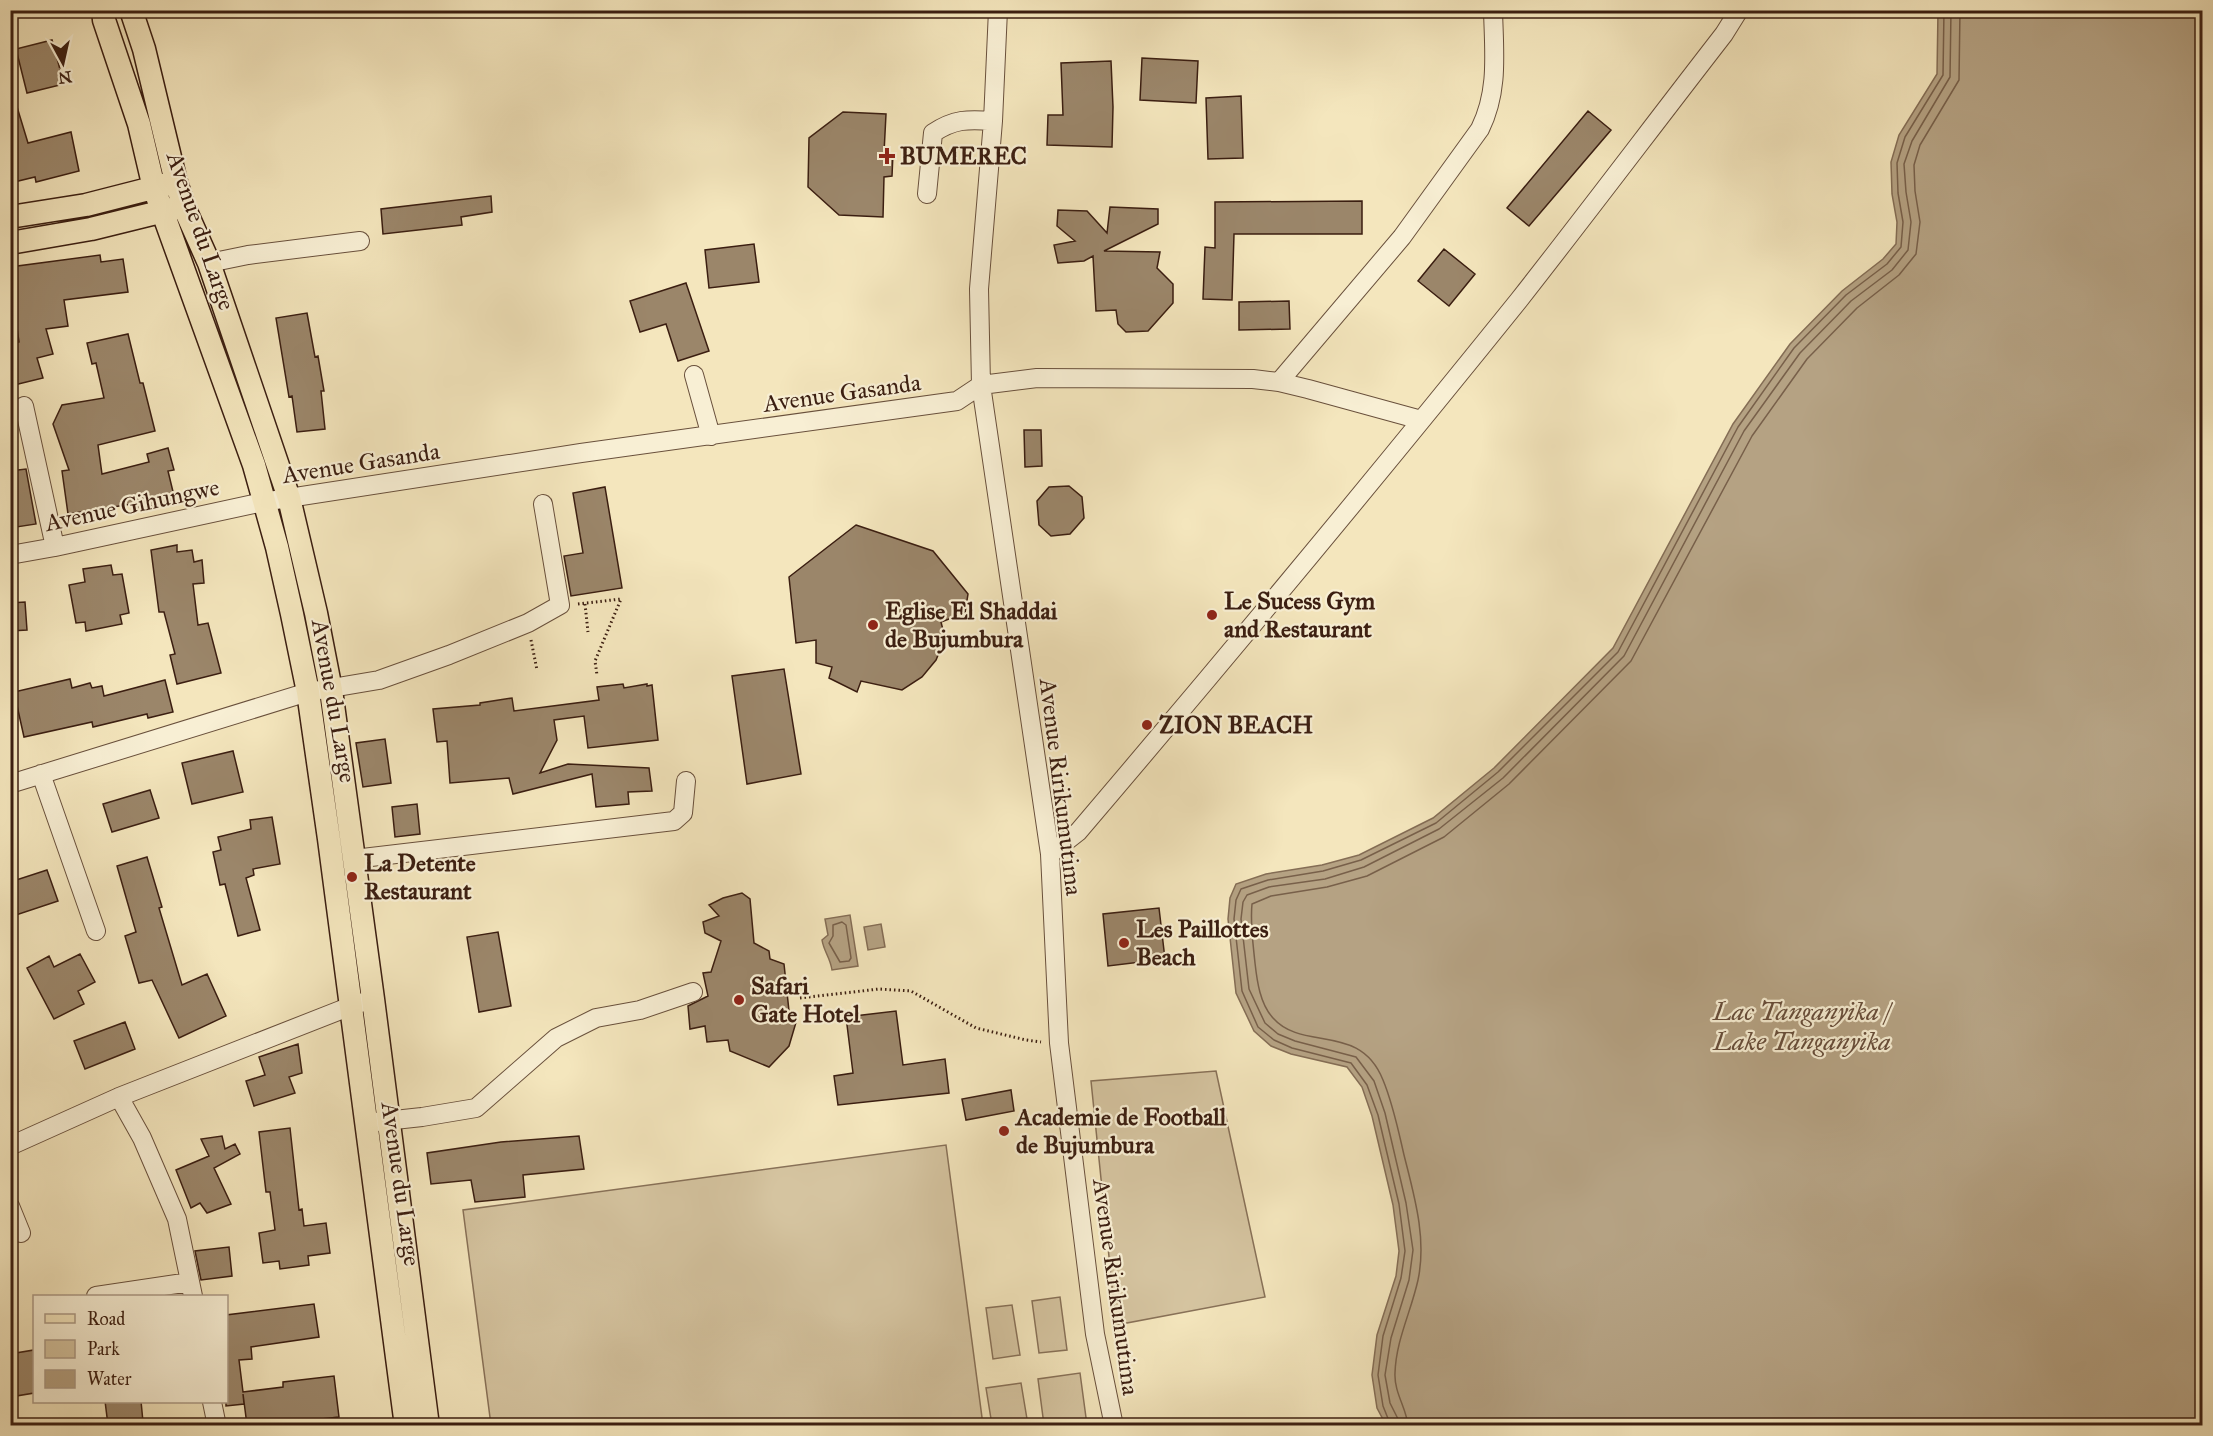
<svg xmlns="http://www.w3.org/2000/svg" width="2213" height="1436" font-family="'IM FELL Great Primer',serif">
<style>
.green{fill:#d5c4a0;stroke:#887158;stroke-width:1.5}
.water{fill:#b5a283;stroke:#846d55;stroke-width:1.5}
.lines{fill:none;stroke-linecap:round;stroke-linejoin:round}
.shore{stroke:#78604a;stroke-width:1.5}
.building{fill:#9b866a;stroke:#3b1e11;stroke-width:1.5}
.minor-casing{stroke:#69503c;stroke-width:20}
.major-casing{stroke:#3b1e11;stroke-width:25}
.path{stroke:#3b1e11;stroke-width:3;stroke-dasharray:1.5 3;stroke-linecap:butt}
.minor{stroke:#f8efd4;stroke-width:18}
.major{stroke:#f4e6bd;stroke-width:22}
.poi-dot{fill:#8f2418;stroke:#f8efd4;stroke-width:2}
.labels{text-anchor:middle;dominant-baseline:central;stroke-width:4.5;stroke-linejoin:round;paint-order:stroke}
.poi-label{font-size:24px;font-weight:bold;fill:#3b1e11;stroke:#f8efd4;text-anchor:start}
.street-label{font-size:24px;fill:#3b1e11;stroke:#f8efd4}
.water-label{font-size:26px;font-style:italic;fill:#664c39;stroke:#f8efd4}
</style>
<rect width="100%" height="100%" fill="#f4e6bd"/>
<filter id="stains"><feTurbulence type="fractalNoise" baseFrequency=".00333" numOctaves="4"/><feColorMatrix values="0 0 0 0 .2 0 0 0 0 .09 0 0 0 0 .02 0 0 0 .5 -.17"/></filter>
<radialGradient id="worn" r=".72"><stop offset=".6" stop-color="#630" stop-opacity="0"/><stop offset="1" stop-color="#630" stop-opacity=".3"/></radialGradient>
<path class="green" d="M 1216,1071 L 1265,1297 L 1116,1325 L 1091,1081 Z
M 946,1145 L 983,1425 L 491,1425 L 463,1210 Z
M 1060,1297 L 1067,1350 L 1039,1353 L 1032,1301 Z
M 1012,1305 L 1020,1355 L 993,1359 L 986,1308 Z
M 1080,1373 L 1087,1425 L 1044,1425 L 1038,1379 Z
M 1021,1383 L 1028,1425 L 992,1425 L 986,1388 Z"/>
<path class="water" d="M 1938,11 L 2202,11 L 2202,1425 L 1386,1425 L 1377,1408 L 1372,1375 L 1377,1335 L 1396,1276 L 1399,1251 L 1393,1205 L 1372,1116 L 1362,1087 L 1347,1067 L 1291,1054 L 1271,1046 L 1254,1031 L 1236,993 L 1228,919 L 1230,898 L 1236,884 L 1266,874 L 1322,865 L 1359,855 L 1433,818 L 1494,768 L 1613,648 L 1733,424 L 1790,344 L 1842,291 L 1883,259 L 1896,244 L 1897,222 L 1892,194 L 1891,162 L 1899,135 L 1937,74 Z
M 850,915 L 858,966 L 832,970 C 830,957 824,952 822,940 L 828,935 L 825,919 Z
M 881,924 L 885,947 L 868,950 L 864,927 Z"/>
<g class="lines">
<path class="shore" d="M 842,922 L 846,925 L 851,958 L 849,961 L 840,962 L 829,943 L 833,936 L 833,925 Z
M 1391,1426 L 1383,1406 L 1378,1375 L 1383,1336 L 1401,1278 L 1405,1251 L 1399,1204 L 1378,1115 L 1367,1085 L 1351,1063 L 1292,1048 L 1274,1040 L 1258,1027 L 1242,991 L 1234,919 L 1236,900 L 1241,889 L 1268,880 L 1323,871 L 1361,860 L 1436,823 L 1498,772 L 1618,652 L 1738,427 L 1794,348 L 1846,295 L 1887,264 L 1901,247 L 1903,222 L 1898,193 L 1897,163 L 1905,137 L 1943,75 L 1944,10
M 1399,1426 L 1398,1419 L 1390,1403 L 1385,1375 L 1391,1338 L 1409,1280 L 1413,1250 L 1406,1203 L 1385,1113 L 1374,1081 L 1356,1057 L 1295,1041 L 1278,1034 L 1265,1023 L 1249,989 L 1241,919 L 1243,902 L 1247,895 L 1269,887 L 1325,879 L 1364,867 L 1439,829 L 1503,778 L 1624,656 L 1744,431 L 1800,353 L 1851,301 L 1892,270 L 1908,250 L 1911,222 L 1906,192 L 1904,164 L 1912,141 L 1950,77 L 1951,10
M 1408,1426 C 1407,1409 1394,1393 1395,1373 C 1396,1340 1411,1312 1418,1280 C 1427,1238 1414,1195 1404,1155 C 1398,1129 1393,1104 1383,1080 C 1360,1022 1303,1052 1273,1018 C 1260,1004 1257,981 1255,963 C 1253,943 1250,923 1252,904 L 1271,896 L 1327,887 L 1367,876 L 1444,837 L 1509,784 L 1631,661 L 1752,436 L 1807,359 L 1857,308 L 1899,275 L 1916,254 L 1920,222 L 1915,191 L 1914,165 L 1920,145 L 1959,80 L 1960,10"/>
</g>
<path class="building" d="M 52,40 L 64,84 L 27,93 L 16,49 Z
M 1142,58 L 1198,61 L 1196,103 L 1140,100 Z
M 1111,61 L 1113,107 L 1112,147 L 1047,145 L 1048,115 L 1063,115 L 1061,63 Z
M 1241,96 L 1243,158 L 1208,159 L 1206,98 Z
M 14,97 L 28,143 L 71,132 L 79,171 L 36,182 L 35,177 L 10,183 L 10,98 Z
M 1588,111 L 1611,130 L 1529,226 L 1507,208 Z
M 843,112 L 886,114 L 884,153 L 893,153 L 892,176 L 884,177 L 883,217 L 839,215 L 808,187 L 809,138 Z
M 491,196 L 492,212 L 461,217 L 462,225 L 383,234 L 381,209 Z
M 1362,201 L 1362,234 L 1234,234 L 1232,300 L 1203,299 L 1205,247 L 1215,248 L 1215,202 Z
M 1110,207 L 1158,209 L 1158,224 L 1104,251 L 1160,252 L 1157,268 L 1173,284 L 1173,303 L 1148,331 L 1126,332 L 1118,324 L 1116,310 L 1096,311 L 1093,256 L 1084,261 L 1058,263 L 1054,245 L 1075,241 L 1057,226 L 1058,210 L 1087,211 L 1107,233 Z
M 754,244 L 759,282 L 709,288 L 705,250 Z
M 1444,249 L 1475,274 L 1449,306 L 1418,281 Z
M 100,255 L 101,262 L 123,259 L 128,292 L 64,300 L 68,326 L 46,329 L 53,354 L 37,358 L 43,378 L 10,386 L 10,344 L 19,342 L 13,301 L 10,302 L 10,267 Z
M 686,283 L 709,351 L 678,361 L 666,324 L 640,332 L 630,301 Z
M 1289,301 L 1290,329 L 1239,330 L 1239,302 Z
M 307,313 L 315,357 L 318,356 L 324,391 L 321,391 L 325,429 L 297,432 L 292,396 L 289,397 L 276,318 Z
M 128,334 L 140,383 L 143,383 L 155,431 L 98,445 L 102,474 L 149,462 L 147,454 L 168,448 L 174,470 L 168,471 L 175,500 L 134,510 L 132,504 L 68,514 L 62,471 L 69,470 L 53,424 L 62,405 L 104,398 L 96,363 L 92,364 L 87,343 Z
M 1024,430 L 1041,430 L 1042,466 L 1025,467 Z
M 26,469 L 36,524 L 10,528 L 10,471 Z
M 1069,486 L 1082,497 L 1084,518 L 1070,534 L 1051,536 L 1039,525 L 1037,501 L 1049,487 Z
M 605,487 L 622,588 L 571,596 L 564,556 L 583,553 L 573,493 Z
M 856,525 L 933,551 L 968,594 L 965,613 L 941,622 L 945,638 L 936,660 L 922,677 L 902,690 L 861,681 L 857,692 L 829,678 L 832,667 L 816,663 L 816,640 L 796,643 L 789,577 Z
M 177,545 L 177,552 L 192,550 L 194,562 L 202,560 L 204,583 L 193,584 L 198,625 L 208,623 L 221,673 L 177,684 L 170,655 L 175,654 L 164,612 L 159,612 L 151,550 Z
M 111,565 L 113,575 L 122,574 L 129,613 L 120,615 L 122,624 L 86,631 L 85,622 L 76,623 L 69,585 L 85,582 L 83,569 Z
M 25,602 L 27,630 L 10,631 L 10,603 Z
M 784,669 L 801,774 L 747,784 L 732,676 Z
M 70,679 L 72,688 L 90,683 L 92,688 L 102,686 L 104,696 L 165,680 L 173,712 L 148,718 L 147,714 L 93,727 L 92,722 L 24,737 L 14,692 Z
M 623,684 L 624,688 L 647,684 L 647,686 L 652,685 L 658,740 L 588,748 L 584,716 L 554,720 L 557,740 L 540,773 L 568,764 L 649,768 L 652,791 L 628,792 L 629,804 L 596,807 L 592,774 L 513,794 L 509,778 L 450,783 L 447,741 L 437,742 L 433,709 L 480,705 L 480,703 L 512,698 L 514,711 L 599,700 L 597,687 Z
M 385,739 L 391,783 L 363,787 L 356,743 Z
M 233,751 L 243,792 L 192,804 L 182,763 Z
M 150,790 L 159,818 L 112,832 L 103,804 Z
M 417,804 L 420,834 L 395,837 L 392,807 Z
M 272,817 L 280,864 L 253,869 L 254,875 L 246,878 L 260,930 L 238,936 L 225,884 L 220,885 L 213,852 L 221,850 L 218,837 L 251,829 L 250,820 Z
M 147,857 L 162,907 L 159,908 L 182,985 L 207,974 L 226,1016 L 179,1038 L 152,980 L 139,983 L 125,936 L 136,932 L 117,866 Z
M 47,870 L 58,901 L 10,917 L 10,882 Z
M 742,893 L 750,899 L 754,943 L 769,951 L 770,959 L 784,964 L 789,1011 L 797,1019 L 789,1046 L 769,1067 L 730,1051 L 728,1040 L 707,1042 L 705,1026 L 690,1029 L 688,1006 L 708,996 L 703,973 L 711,972 L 721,941 L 705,933 L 703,922 L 719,916 L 709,905 L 723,898 Z
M 1159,908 L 1165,959 L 1108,966 L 1103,914 Z
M 498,932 L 511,1006 L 479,1012 L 467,937 Z
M 80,954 L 95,982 L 78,991 L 84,1004 L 54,1019 L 27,968 L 49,956 L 54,967 Z
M 896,1011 L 903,1065 L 945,1059 L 949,1093 L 838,1105 L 834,1076 L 853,1073 L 846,1017 Z
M 125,1022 L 135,1049 L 85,1069 L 74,1041 Z
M 298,1044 L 302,1073 L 289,1077 L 295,1093 L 254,1106 L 246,1081 L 265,1075 L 259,1057 Z
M 1011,1090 L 1014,1111 L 966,1120 L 962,1099 Z
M 290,1128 L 299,1210 L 302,1209 L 304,1226 L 326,1223 L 330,1253 L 308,1256 L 309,1265 L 280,1269 L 279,1261 L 263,1263 L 259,1233 L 275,1230 L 270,1192 L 266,1192 L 259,1132 Z
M 222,1136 L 225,1149 L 235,1144 L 240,1154 L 214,1168 L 231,1204 L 207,1213 L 200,1203 L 191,1208 L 176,1170 L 209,1156 L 201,1139 Z
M 579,1136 L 584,1169 L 523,1175 L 525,1197 L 475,1202 L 471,1180 L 431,1184 L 427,1153 L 501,1142 Z
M 229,1247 L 232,1276 L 201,1280 L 195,1251 Z
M 314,1304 L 319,1337 L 251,1347 L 252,1359 L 239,1360 L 243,1392 L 283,1387 L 283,1382 L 334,1376 L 339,1417 L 267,1425 L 247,1425 L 243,1394 L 244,1404 L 226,1406 L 226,1315 Z
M 34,1350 L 34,1393 L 10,1397 L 10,1354 Z
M 105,1401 L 141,1401 L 143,1422 L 108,1425 Z"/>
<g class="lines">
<defs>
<path id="minor" d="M 998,10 L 993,121 L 979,289 L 981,385 L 1050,854 L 1059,1043 L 1095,1334 L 1114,1426
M 927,194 L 933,133 C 954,119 968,119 993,121
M 209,263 L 248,255 L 360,241
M 694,375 L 711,436
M 1279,382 L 1402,237 L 1480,129 C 1499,91 1494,52 1493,10
M 24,406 L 55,547
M 10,555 L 55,547 L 263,502 L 581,453 L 957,401 L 981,385 L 1037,378 L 1253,379 L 1279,382 L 1308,389 L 1421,420
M 41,774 L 96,931
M 10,784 L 308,692 L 379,680 L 449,655 L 528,623 L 560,605 L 543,504
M 1050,854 L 1078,832 C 1227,657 1374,480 1519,300 C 1588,212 1655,123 1724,34 L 1739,10
M 354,859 L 674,821 L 683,813 L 686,781
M 376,1122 L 422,1117 L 476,1108 L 556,1038 L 596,1018 L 640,1010 L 693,992
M 10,1146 L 119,1097
M 10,1206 L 21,1233
M 96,1296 L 190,1282
M 193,1296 L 177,1219 L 142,1138 L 119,1097 L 351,1006 L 373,999
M 212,1402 L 217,1426"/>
<path id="major" d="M 103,10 L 104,20 L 139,124 L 154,188 L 254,465 L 277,547 L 292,614 L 308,692 L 329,839 L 406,1426
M 131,10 L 144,49 L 176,182 L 184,207 L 209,263 L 289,498 L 316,613 L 331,690 L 373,999 L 428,1426
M 10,217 L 86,205 L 168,184
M 10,243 L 91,229 L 176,208"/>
</defs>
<use href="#minor" class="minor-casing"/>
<use href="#major" class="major-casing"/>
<path class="path" d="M 578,604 L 621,599 L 595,661 L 597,675
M 585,604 L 588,632
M 531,640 L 537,670
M 800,998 L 879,989 L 911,991 L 976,1028 L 1026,1040 L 1041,1042"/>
<use href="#minor" class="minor"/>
<use href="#major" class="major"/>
</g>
<g class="poi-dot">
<path d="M884 147h6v6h6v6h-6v6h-6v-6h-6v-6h6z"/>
<circle cx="1212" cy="615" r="6"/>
<circle cx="873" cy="625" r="6"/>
<circle cx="1147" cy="725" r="6"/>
<circle cx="352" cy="877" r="6"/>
<circle cx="1124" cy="943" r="6"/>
<circle cx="739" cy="1000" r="6"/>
<circle cx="1004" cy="1131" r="6"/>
</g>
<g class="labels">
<g class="poi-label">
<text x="900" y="156">BUMEREC</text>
<text x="1224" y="601">Le Sucess Gym<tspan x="1224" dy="28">and Restaurant</tspan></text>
<text x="885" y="611">Eglise El Shaddai<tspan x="885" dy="28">de Bujumbura</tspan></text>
<text x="1159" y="725">ZION BEACH</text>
<text x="364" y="863">La Detente<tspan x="364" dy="28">Restaurant</tspan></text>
<text x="1136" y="929">Les Paillottes<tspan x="1136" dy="28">Beach</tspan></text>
<text x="751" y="986">Safari<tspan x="751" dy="28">Gate Hotel</tspan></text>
<text x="1016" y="1117">Academie de Football<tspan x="1016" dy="28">de Bujumbura</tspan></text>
</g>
<g class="street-label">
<text transform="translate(201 231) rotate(71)">Avenue du Large</text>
<text transform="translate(842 393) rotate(-8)">Avenue Gasanda</text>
<text transform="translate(361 463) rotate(-9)">Avenue Gasanda</text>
<text transform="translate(132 505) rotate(-12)">Avenue Gihungwe</text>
<text transform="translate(334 701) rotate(80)">Avenue du Large</text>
<text transform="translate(1061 787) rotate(83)">Avenue Ririkumutima</text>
<text transform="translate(401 1184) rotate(82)">Avenue du Large</text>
<text transform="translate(1116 1287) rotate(82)">Avenue Ririkumutima</text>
</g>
<g class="water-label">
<text x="1802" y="1011">Lac Tanganyika /<tspan x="1802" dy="30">Lake Tanganyika</tspan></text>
</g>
</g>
<rect width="2213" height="1436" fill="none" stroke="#f4e6bd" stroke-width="36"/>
<rect x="12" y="12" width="2189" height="1412" fill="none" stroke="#3b1e11" stroke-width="3"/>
<rect x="18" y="18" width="2177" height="1400" fill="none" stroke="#3b1e11" stroke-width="1.5"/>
<rect x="33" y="1295" width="195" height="108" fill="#f8efd4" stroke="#ac9b86" stroke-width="1.5"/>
<rect x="45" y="1314" width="30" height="9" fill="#f4e6bd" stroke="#ac9b86" stroke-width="1.5"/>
<text x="87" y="1325" font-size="18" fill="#3b1e11">Road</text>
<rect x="45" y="1340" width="30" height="18" fill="#d5c4a0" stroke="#ac9b86" stroke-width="1.5"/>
<text x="87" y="1355" font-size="18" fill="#3b1e11">Park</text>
<rect x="45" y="1370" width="30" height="18" fill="#b5a283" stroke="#ac9b86" stroke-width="1.5"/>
<text x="87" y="1385" font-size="18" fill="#3b1e11">Water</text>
<g transform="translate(63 63) rotate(172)" stroke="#f8efd4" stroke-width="4.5" paint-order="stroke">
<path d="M0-4.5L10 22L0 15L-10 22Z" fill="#3b1e11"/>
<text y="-9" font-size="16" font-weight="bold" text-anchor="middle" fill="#3b1e11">N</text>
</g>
<rect width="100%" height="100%" filter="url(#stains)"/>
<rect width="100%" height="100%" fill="url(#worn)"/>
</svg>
